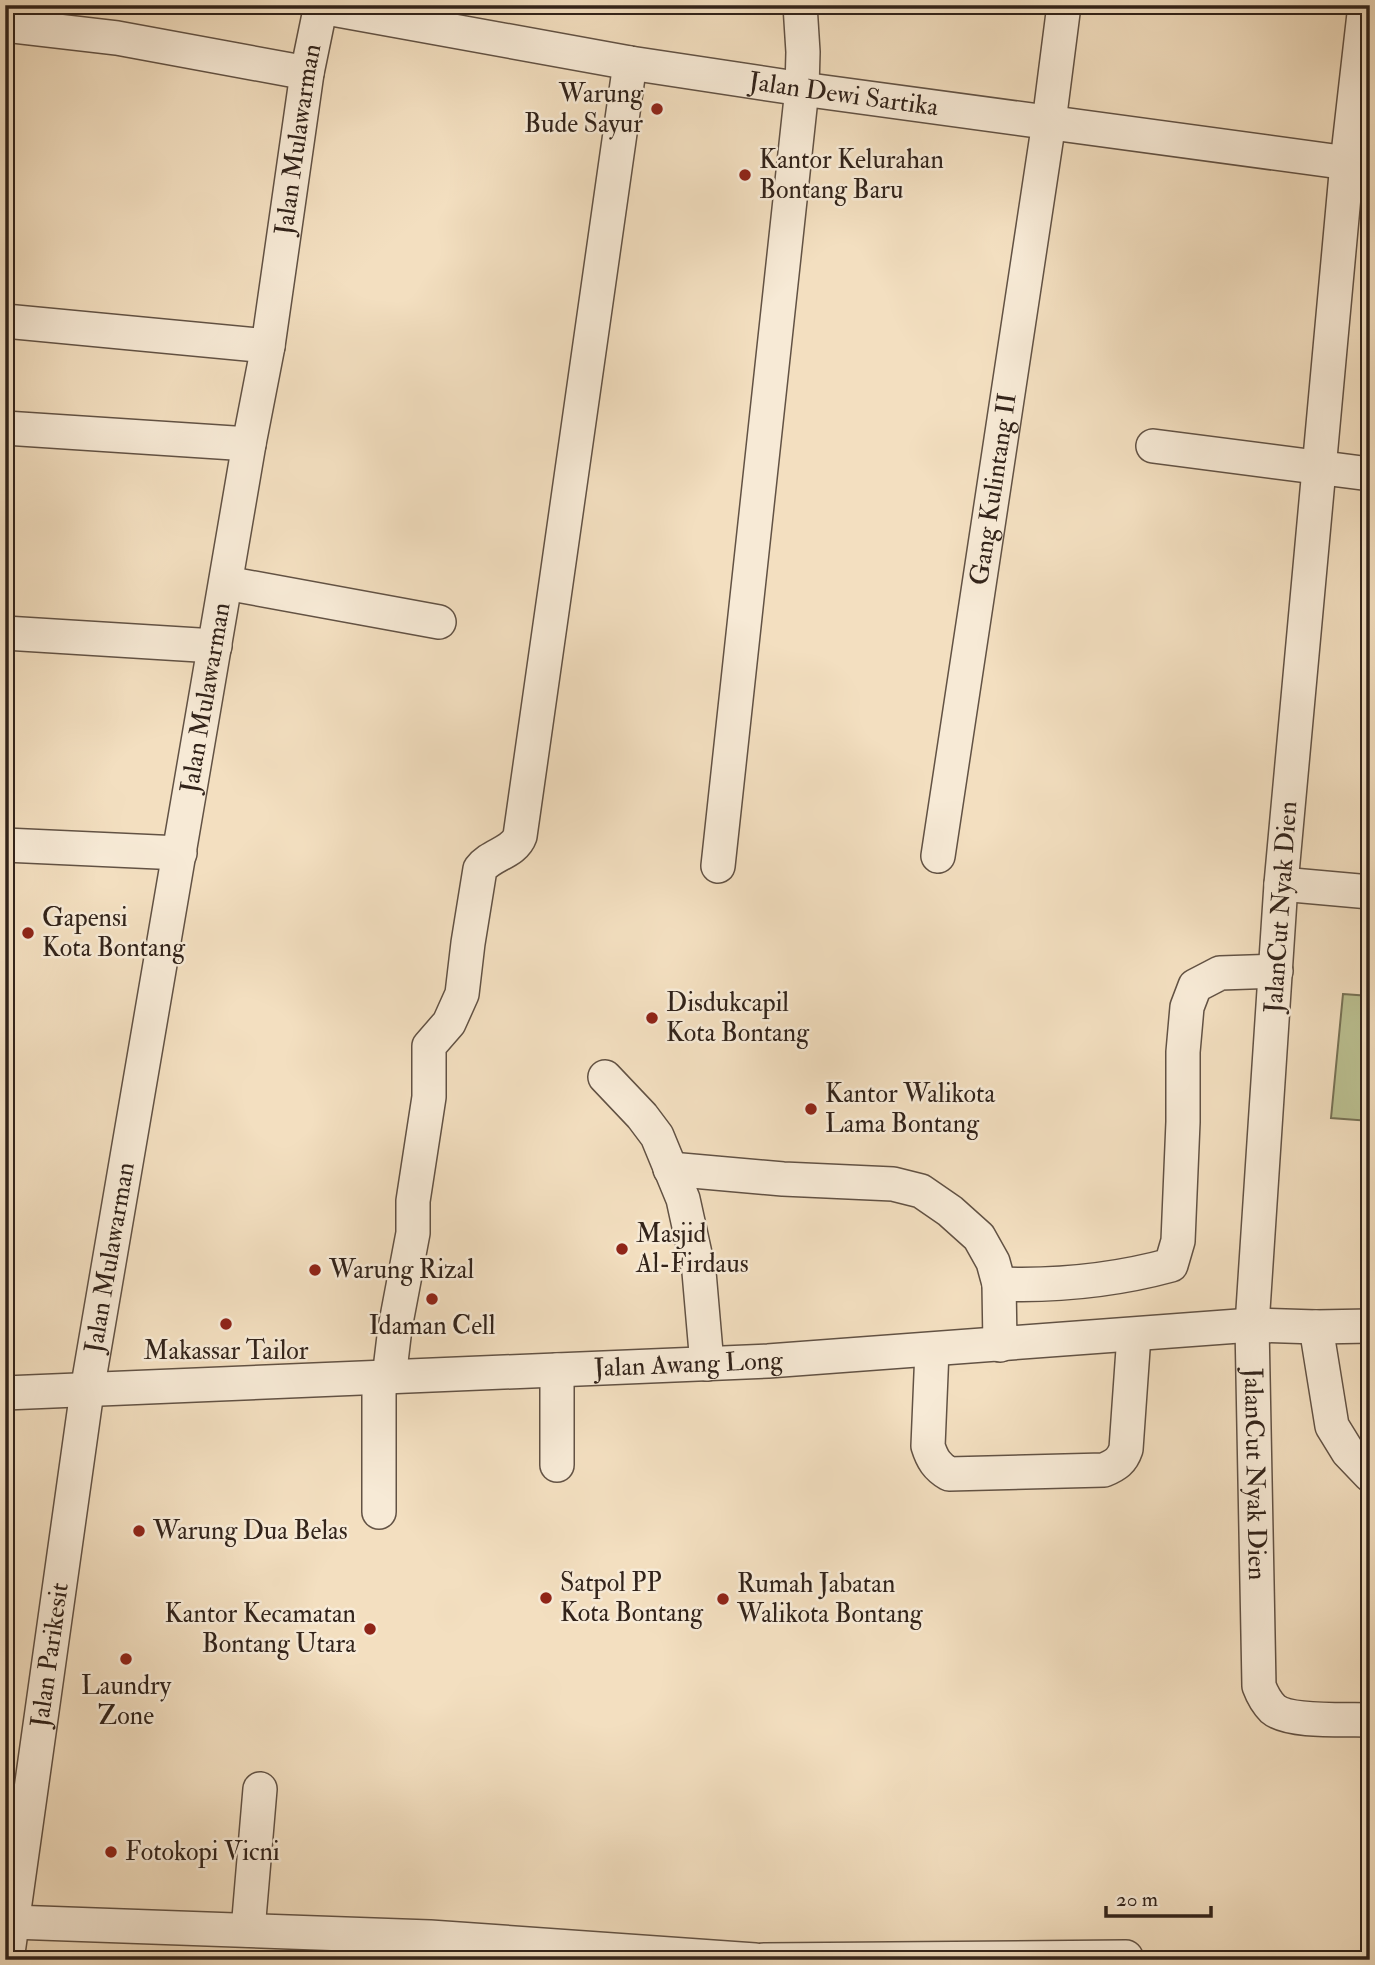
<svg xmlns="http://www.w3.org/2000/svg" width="1375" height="1965" font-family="'IM FELL Double Pica',serif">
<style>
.green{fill:#bbc192;stroke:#767256;stroke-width:2}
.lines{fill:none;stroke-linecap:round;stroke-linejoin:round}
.minor-casing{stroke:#625244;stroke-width:36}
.minor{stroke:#f7ead6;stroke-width:33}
.poi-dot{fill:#8f2418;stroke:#f7ead6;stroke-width:2.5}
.labels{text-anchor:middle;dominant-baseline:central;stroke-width:5;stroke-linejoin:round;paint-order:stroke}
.poi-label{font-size:26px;fill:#32231a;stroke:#f7ead6;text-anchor:start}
.street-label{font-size:26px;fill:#32231a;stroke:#f7ead6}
</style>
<rect width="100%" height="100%" fill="#f3dfc0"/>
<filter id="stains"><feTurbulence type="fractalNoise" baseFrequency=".00286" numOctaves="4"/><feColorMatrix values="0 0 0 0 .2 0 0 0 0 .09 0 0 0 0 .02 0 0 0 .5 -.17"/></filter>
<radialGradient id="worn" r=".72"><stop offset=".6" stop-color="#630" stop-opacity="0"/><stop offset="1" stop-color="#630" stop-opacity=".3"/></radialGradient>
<path class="green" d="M 1343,994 L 1370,996 L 1370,1121 L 1331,1118 Z"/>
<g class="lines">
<defs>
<g id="minor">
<path id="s1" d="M 1365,5 L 1347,163 L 1281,884 L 1252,1325 L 1259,1686 C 1262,1694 1266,1702 1273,1709 C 1289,1723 1347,1719 1370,1720"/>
<path id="s2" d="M 321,7 L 630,63 L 802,89 L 1370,166"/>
<path d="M 5,25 L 117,38 L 307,73"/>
<path d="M 5,321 L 268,346"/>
<path d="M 5,428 L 249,444"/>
<path d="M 1153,446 L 1370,474"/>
<path d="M 226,583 L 439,622"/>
<path d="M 5,633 L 215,646"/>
<path d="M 5,845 L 180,853"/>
<path id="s3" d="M 938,856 L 1049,122 L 1064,5"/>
<path d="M 718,866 L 802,89 L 803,52 L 800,5"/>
<path d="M 1281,884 L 1370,892"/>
<path d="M 605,1077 L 642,1116 L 657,1136 L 683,1199 L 699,1272 L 707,1364"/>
<path d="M 670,1169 L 783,1179 L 893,1184 L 921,1191 L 950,1211 L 979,1237 L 993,1262 L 999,1284"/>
<path d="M 1316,1327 L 1332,1426 L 1348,1452 L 1370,1475"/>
<path d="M 1000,1345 L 999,1284 C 1055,1286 1116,1280 1171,1265 L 1178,1241 L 1183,1122 L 1183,1052 L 1187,1007 L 1195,986 L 1220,973 L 1276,971"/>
<path d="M 932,1350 L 928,1446 C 932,1459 937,1467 949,1474 L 1104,1470 C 1116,1465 1122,1461 1126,1449 L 1134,1335"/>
<path d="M 557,1370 L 557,1465"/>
<path d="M 389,1378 L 395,1328 L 413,1233 L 413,1201 L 429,1097 L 429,1046 L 449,1023 L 462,994 L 468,943 L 480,869 C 491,854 514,853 520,836 L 630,63"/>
<path id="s4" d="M 5,1393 L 768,1361 L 1252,1325 L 1316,1327 L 1370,1326"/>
<path d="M 379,1512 L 379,1378"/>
<path d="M 12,1922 L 430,1937 L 755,1960"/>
<path d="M 248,1930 L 260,1789"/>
<path id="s5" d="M 7,1960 L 87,1391 L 249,444 L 268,346 L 307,73 L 321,5"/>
<path d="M 764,1960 L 1126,1957"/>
</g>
</defs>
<use href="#minor" class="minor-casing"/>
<use href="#minor" class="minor"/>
</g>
<g class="poi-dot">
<circle cx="657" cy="109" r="7"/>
<circle cx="745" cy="175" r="7"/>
<circle cx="28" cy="933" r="7"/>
<circle cx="652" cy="1018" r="7"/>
<circle cx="811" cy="1109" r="7"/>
<circle cx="622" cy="1249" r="7"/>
<circle cx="315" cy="1270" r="7"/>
<circle cx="432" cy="1299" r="7"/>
<circle cx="226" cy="1324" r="7"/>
<circle cx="139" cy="1531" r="7"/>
<circle cx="546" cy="1598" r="7"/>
<circle cx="723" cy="1599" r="7"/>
<circle cx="370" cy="1629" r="7"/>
<circle cx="126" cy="1659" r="7"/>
<circle cx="111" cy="1852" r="7"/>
</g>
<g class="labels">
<g class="poi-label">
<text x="643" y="94" text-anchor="end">Warung<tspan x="643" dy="30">Bude Sayur</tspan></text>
<text x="759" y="160">Kantor Kelurahan<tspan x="759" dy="30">Bontang Baru</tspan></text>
<text x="42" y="918">Gapensi<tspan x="42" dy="30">Kota Bontang</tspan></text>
<text x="666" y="1003">Disdukcapil<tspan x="666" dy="30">Kota Bontang</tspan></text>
<text x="825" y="1094">Kantor Walikota<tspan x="825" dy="30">Lama Bontang</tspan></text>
<text x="636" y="1234">Masjid<tspan x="636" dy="30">Al-Firdaus</tspan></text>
<text x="329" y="1270">Warung Rizal</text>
<text x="432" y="1326" text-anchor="middle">Idaman Cell</text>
<text x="226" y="1351" text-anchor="middle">Makassar Tailor</text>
<text x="153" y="1531">Warung Dua Belas</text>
<text x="560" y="1583">Satpol PP<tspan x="560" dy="30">Kota Bontang</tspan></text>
<text x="737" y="1584">Rumah Jabatan<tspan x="737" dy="30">Walikota Bontang</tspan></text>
<text x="356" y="1614" text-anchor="end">Kantor Kecamatan<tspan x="356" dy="30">Bontang Utara</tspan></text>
<text x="126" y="1686" text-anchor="middle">Laundry<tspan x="126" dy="30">Zone</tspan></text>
<text x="125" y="1852">Fotokopi Vicni</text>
</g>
<g class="street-label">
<text stroke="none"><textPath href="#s2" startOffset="530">Jalan Dewi Sartika</textPath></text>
<text stroke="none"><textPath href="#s5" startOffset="1844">Jalan Mulawarman</textPath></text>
<text stroke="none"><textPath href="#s3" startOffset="371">Gang Kulintang II</textPath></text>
<text stroke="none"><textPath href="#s5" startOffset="1278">Jalan Mulawarman</textPath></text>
<text transform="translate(1281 907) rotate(-86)">JalanCut Nyak Dien</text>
<text stroke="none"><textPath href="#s5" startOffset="710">Jalan Mulawarman</textPath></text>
<text stroke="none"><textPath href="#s4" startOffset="684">Jalan Awang Long</textPath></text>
<text stroke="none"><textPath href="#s1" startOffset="1474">JalanCut Nyak Dien</textPath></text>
<text stroke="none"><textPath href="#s5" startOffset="308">Jalan Parikesit</textPath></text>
</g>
</g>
<rect width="1375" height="1965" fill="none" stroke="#f3dfc0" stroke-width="28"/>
<rect x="7" y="7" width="1361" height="1951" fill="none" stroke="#32231a" stroke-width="3.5"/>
<rect x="14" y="14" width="1347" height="1937" fill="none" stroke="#32231a" stroke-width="2"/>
<path d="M1106 1906v10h105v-10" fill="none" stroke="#32231a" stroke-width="3.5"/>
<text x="1116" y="1906" font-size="21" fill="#32231a" stroke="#f7ead6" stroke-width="5" paint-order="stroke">20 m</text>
<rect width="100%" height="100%" filter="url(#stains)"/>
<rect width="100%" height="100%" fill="url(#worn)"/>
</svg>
